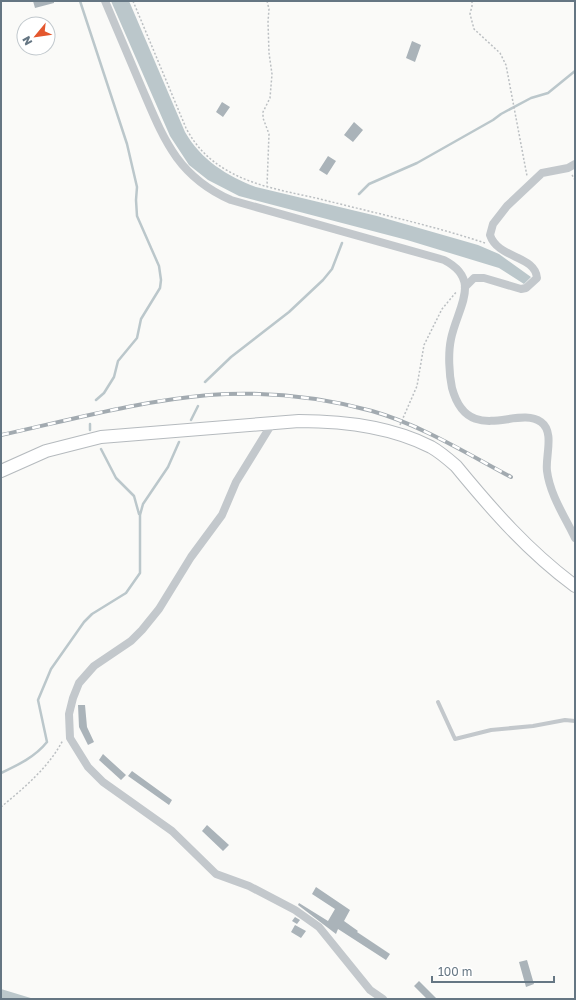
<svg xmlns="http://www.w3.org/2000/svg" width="576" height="1000" font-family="'Golos Text',sans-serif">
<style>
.water{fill:#bbc7cb}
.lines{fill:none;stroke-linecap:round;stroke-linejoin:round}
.stream{stroke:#bbc7cb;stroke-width:2.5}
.building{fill:#aab3b9}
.primary-casing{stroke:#b5babe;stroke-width:14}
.path{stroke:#bbbfc2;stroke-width:1.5;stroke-dasharray:2 2;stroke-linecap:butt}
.service{stroke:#c3c8cc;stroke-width:4}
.minor{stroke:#c3c8cc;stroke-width:8}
.primary{stroke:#fff;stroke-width:12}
.rail-casing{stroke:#a2aab0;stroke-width:4}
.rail{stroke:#fff;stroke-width:2.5;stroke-dasharray:8;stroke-linecap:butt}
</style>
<rect width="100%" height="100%" fill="#fafaf8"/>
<path class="water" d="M 111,1 L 129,1 L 185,132 C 201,160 227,176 256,187 L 377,216 L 478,245 L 499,254 L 531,277 L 524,284 L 499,268 L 407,240 L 239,196 L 208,180 L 189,165 L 170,136 Z
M 1,989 L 34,999 L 1,999 Z"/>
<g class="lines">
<path class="stream" d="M 80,1 L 127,144 L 137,187 L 136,200 L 137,216 L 159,266 L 161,280 L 160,288 L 141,319 L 137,338 L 118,361 L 114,377 L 104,393 L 96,400
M 359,194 L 369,184 L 417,163 L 493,120 L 501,114 L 531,98 L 548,93 L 575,71
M 205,382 L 231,357 L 289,312 L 323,280 L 332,269 L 342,243
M 191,420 L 198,406
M 90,424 L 90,430
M 101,449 L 116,478 L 134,496 L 139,514
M 1,773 C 18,765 35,757 47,742 L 38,700 L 51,669 L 84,622 L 92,614 L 126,593 L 140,573 L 140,515 L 143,504 L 168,467 L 179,442"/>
</g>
<path class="building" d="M 33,1 L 54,1 L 54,3 L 35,8 Z
M 412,41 L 421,45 L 415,62 L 406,58 Z
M 222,102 L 230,107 L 223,117 L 216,112 Z
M 354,122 L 363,130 L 353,142 L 344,135 Z
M 328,156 L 336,161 L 327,175 L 319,170 Z
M 78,705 L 85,705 L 87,727 L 94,742 L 88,745 L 79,727 Z
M 103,754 L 126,775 L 121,780 L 99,760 Z
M 132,771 L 172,800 L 169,805 L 128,776 Z
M 207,825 L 229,845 L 223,851 L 202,831 Z
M 316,887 L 350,910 L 344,921 L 358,931 L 357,932 L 390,954 L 386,960 L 338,929 L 336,934 L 298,905 L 299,903 L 328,921 L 335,909 L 312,894 Z
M 295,917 L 300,920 L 297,924 L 292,921 Z
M 295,925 L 306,931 L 301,938 L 291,932 Z
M 527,960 L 534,984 L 526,987 L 519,962 Z
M 419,981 L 437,999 L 427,999 L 414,986 Z"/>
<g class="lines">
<defs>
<path id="primary" d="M 1,471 L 46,451 L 101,437 L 299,421 C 342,421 392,427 431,447 C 440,452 448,459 456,466 C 493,511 528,551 575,586"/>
</defs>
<use href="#primary" class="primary-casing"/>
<path class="path" d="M 133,1 L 186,128 C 196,147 209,160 228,171 C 256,187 290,192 320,199 C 375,213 431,225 485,243
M 267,1 L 269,9 L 268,22 L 269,53 L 272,74 L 270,98 L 263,112 L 263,118 L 269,134 L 267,186
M 472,1 L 472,6 L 470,14 L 474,29 L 500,53 L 506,65 L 527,176
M 572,175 L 575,180
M 400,425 L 417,386 L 424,345 L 442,309 L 457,291
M 1,807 C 24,788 49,767 63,740"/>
<path class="service" d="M 438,702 L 455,739 L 491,730 L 533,726 L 565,720 L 575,721"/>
<path class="minor" d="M 105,1 C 117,29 129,57 141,86 C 163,137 176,176 231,200 L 444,260 C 483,280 457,308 451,339 C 448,353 449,374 452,388 C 468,447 517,405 541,422 C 555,432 545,457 547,471 C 550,495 565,517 575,538
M 465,287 L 474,278 L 484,278 L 521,289 L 526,288 L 537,278 C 535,255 498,259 490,235 L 493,224 L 507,206 L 542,173 L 568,168 L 575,164
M 273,422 L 236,482 L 222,515 L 191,557 L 159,609 L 142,630 L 131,641 L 94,666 L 79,683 L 73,698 L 69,714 L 70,738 L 88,767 L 103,782 L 172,831 L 216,874 L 249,886 L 295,910 L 319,927 L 370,990 L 383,999"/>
<use href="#primary" class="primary"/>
<defs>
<path id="rail" d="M 1,435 C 70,420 139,401 209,395 C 263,391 320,397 372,411 C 421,425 466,453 511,477"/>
</defs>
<use href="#rail" class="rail-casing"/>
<use href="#rail" class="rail"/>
</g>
<rect width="576" height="1000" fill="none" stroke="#657683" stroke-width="4"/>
<g transform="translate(36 36) rotate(241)"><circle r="19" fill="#ffffff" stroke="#c1c8cd"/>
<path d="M0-3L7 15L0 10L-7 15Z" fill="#e4572e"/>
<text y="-6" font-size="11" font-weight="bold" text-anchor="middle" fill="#657683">N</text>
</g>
<path d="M432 976v6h122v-6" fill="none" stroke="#657683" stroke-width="2"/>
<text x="438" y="976" font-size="12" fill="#657683" stroke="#ffffff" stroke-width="3" paint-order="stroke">100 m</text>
</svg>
